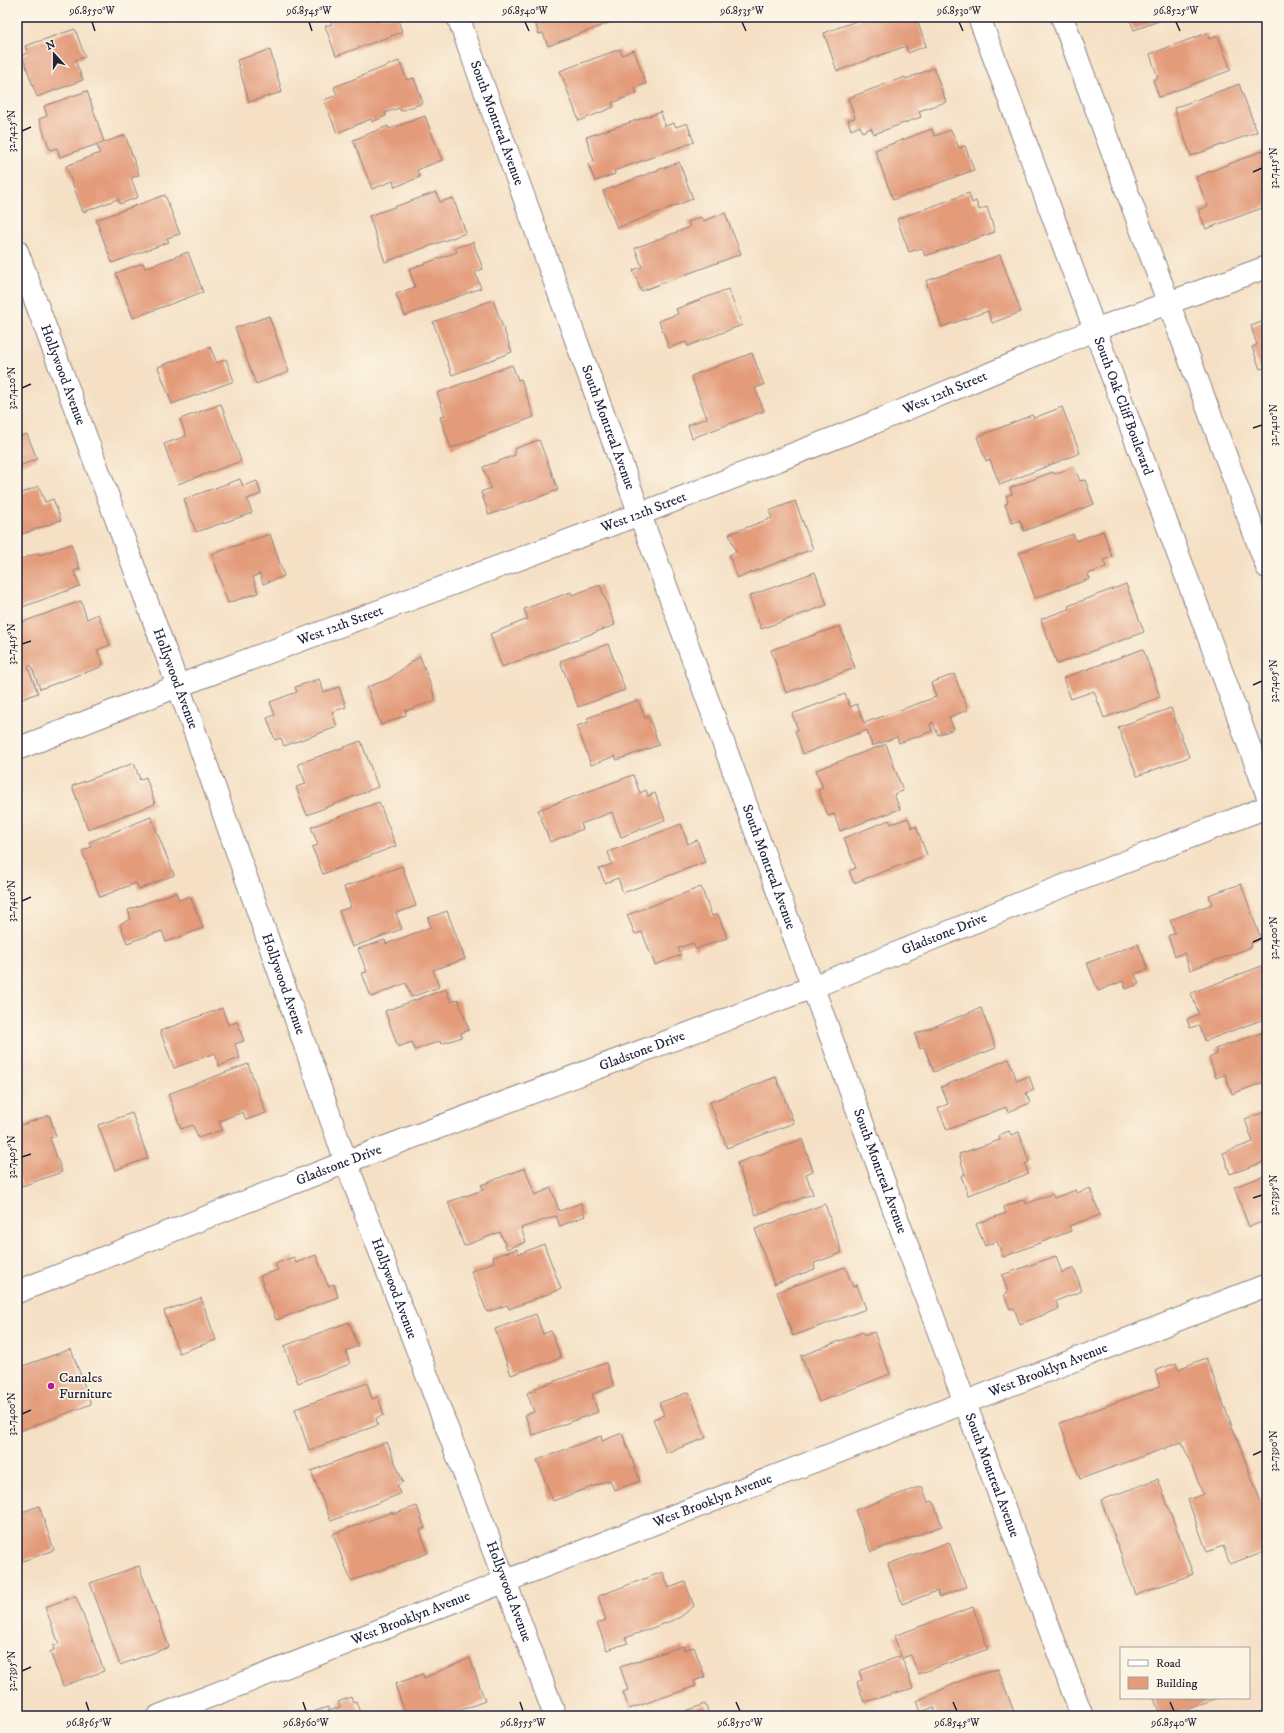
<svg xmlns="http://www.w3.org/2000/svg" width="1284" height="1733" font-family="'IM FELL DW Pica',serif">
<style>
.built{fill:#f6d1c5}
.building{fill:#e39b7a}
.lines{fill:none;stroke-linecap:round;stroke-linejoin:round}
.street-casing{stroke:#8c8180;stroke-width:24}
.secondary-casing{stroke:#8c8180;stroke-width:24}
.street{stroke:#fff;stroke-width:22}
.secondary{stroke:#fff;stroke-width:22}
.ticks{fill:none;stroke:#22223b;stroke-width:1.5}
.poi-dot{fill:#b5179e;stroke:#fcf5e5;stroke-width:1.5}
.labels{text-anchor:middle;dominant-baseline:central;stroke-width:3.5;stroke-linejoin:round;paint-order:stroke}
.street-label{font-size:14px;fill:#22223b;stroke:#fcf5e5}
.poi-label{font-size:14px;fill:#22223b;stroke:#fcf5e5;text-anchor:start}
.neatline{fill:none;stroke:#22223b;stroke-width:1.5}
.ticks-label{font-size:10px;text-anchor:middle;fill:#22223b}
</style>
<rect width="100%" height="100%" fill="#fcf5e5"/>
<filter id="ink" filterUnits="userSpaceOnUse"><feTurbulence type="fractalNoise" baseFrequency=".025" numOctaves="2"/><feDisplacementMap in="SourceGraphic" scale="8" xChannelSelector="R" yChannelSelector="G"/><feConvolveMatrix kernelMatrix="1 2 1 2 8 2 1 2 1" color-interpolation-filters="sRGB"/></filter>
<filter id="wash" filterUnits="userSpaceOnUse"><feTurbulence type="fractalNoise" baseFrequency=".012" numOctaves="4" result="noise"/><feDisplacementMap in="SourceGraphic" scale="16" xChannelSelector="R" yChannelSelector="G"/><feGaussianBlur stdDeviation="0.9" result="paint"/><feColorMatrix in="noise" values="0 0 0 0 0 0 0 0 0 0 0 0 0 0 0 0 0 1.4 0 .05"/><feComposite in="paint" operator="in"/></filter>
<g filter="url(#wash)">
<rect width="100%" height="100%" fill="#f5e0c5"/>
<path class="built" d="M 17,1014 L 37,1066 L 17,1074 Z"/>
<g id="blocks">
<path class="building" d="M 329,17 L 397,17 L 402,32 L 336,56 L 325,26 L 332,24 Z
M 533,17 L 609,17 L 611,22 L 548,46 L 543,33 L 539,34 Z
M 867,17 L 908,17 L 909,19 L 916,17 L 926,46 L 908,53 L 906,46 L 837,71 L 824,33 Z
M 1129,17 L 1170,17 L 1134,30 Z
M 75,29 L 85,57 L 75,60 L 83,80 L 37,97 L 22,55 L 28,53 L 25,46 Z
M 1207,33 L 1209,39 L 1218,36 L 1231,70 L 1159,97 L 1153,80 L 1158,78 L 1150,54 Z
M 620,49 L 622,55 L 634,50 L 646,84 L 635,88 L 637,93 L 612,103 L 614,107 L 579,121 L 560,71 Z
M 270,50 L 282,92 L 249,102 L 237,60 Z
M 399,61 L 407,80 L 414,78 L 423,103 L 401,111 L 399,108 L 385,113 L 386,116 L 372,122 L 371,119 L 337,133 L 324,100 L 337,95 L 334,87 Z
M 934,68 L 946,102 L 919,111 L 921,117 L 874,134 L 871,128 L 862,132 L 860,126 L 851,130 L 848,120 L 855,118 L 848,98 L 905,77 L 906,79 Z
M 1239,84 L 1257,132 L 1191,156 L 1174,108 Z
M 87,91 L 104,142 L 60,157 L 57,148 L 50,150 L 39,119 L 47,116 L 44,106 Z
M 661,112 L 665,126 L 674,123 L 676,127 L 687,123 L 694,142 L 614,171 L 615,174 L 595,181 L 588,164 L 594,161 L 586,137 Z
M 425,116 L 442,160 L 417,170 L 420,177 L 395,187 L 393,181 L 372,189 L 353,140 L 388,126 L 389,129 Z
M 932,129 L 934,136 L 951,130 L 959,148 L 965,146 L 974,170 L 893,200 L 875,150 Z
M 125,135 L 139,175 L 131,178 L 138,197 L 120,204 L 118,199 L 83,212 L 66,166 L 100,153 L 97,145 Z
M 1267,149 L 1267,206 L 1206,229 L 1198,210 L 1208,206 L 1196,177 Z
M 679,162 L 693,199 L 617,228 L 603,191 Z
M 436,192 L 440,202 L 453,198 L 466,233 L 385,262 L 369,216 Z
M 969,193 L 972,203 L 976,201 L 979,210 L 987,207 L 995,232 L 925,256 L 922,248 L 909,252 L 897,219 Z
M 165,195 L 180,234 L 167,238 L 169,242 L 112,263 L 96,220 Z
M 725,213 L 741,254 L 641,291 L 633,270 L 642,267 L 635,248 L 690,227 L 688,222 L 701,217 L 703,221 Z
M 473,242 L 483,269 L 475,272 L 481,288 L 405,316 L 396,294 L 415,287 L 409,269 L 457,252 L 455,248 Z
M 188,252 L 203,292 L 133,318 L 116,273 L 143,263 L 145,268 Z
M 1000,255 L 1021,312 L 992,323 L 988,311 L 942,327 L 926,281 Z
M 728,289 L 742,325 L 688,346 L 686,342 L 669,348 L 659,321 L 678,314 L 676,309 Z
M 493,300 L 512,352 L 452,375 L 433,322 Z
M 269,316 L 289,372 L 256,384 L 235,328 Z
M 1267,320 L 1267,367 L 1260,369 L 1252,347 L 1257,345 L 1251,326 Z
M 210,347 L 217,363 L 226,359 L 234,381 L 172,404 L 158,367 Z
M 752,353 L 764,385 L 755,388 L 764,411 L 692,438 L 688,425 L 707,418 L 691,376 Z
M 512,365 L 518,380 L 521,379 L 534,417 L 451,448 L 440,417 L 445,416 L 437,393 Z
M 221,404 L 241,461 L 178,484 L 164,444 L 186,436 L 180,419 Z
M 1062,407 L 1080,453 L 1000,485 L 990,460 L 986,461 L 977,437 L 1032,415 L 1034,418 Z
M 17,425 L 21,436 L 27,434 L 37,459 L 17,467 Z
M 539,440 L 558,490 L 489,515 L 481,492 L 491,488 L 483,467 L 515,455 L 514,449 Z
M 1074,467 L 1080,481 L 1085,480 L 1094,504 L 1024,531 L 1020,520 L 1012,523 L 1005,504 L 1008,503 L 1006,496 L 1012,494 L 1010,488 L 1053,472 L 1054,474 Z
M 240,479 L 243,486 L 257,481 L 261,494 L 247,499 L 252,513 L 196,532 L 184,499 Z
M 39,486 L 45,502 L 53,499 L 61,520 L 17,536 L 17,495 Z
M 795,501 L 813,549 L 737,578 L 729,555 L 736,552 L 729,534 L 772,518 L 769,511 Z
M 1103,531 L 1112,557 L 1104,560 L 1106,567 L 1088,574 L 1090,579 L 1035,598 L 1019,553 L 1073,534 L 1076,541 Z
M 270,534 L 284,576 L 263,584 L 260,574 L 253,577 L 258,593 L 228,603 L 212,554 Z
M 71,544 L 80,569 L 74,571 L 80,586 L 17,609 L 17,563 L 20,562 L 19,560 L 38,553 L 39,555 Z
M 815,572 L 827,605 L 761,629 L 749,596 Z
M 1126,584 L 1144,632 L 1057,664 L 1041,619 L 1069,609 L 1068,606 Z
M 600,585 L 615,625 L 502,667 L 490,634 L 528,619 L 524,609 L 571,592 L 572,595 Z
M 81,601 L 87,619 L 98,614 L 110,645 L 97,650 L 103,663 L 101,667 L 40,689 L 31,665 L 28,667 L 38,693 L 17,701 L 17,645 L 18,645 L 17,624 Z
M 840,626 L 855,668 L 786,693 L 771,650 Z
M 608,644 L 625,690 L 578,707 L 560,661 Z
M 1143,649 L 1160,697 L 1104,718 L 1094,691 L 1071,699 L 1063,678 Z
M 420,656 L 436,700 L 405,711 L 406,715 L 381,725 L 367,687 L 389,679 Z
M 954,674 L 968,710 L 949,717 L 954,729 L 938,735 L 933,722 L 930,724 L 932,731 L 899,743 L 897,737 L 872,746 L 867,730 L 803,754 L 795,731 L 798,730 L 792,714 L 845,694 L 850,707 L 857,704 L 864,723 L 936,697 L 931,683 Z
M 319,679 L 324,692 L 339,687 L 346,707 L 332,712 L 337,727 L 284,746 L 281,738 L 275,740 L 267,718 L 275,715 L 270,702 L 297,692 L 295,687 Z
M 638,700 L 645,718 L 649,717 L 659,745 L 617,760 L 615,756 L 591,765 L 577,726 L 589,722 L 587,718 Z
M 1171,708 L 1189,757 L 1137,776 L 1118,727 Z
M 361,741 L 378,787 L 307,815 L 296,787 L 306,784 L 298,764 Z
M 886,744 L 903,791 L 894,794 L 900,809 L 840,831 L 834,814 L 828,816 L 818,790 L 823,788 L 816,770 Z
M 134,763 L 140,780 L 146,777 L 155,804 L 88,829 L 72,786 Z
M 633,775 L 640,793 L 646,790 L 648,796 L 655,793 L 665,820 L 621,837 L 612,812 L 581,824 L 583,829 L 550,842 L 538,810 Z
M 379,802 L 396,846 L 323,874 L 312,847 L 318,845 L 311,827 Z
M 151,817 L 174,875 L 139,889 L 136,883 L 100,897 L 82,851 L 91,847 L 89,842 Z
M 908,818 L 912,828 L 916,826 L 927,855 L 854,883 L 849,871 L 856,868 L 844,838 L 889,820 L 891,824 Z
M 681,824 L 688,844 L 697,840 L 705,862 L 623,893 L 618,878 L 605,883 L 599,869 L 612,864 L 608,852 Z
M 402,866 L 416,906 L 396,913 L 402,929 L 352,947 L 339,911 L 351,907 L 344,887 Z
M 1241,884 L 1261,939 L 1251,943 L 1252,947 L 1190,970 L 1184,953 L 1175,956 L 1168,936 L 1175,933 L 1170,920 L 1212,904 L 1209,895 Z
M 701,887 L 712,916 L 718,914 L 727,938 L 695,949 L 693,943 L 678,948 L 681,955 L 655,965 L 642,932 L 635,934 L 627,915 Z
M 176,892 L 179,900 L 190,896 L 203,928 L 166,942 L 162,931 L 127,943 L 120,924 L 131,919 L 128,910 Z
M 447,911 L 465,959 L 433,970 L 439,987 L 411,997 L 406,983 L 371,997 L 362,973 L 367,972 L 358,949 L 385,940 L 386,944 L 431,927 L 428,918 Z
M 1138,944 L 1148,969 L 1135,974 L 1139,984 L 1126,989 L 1123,981 L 1098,991 L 1087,963 Z
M 1267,964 L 1267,1018 L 1205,1041 L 1199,1025 L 1190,1028 L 1187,1019 L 1199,1014 L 1191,993 Z
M 446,989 L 451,1002 L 458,999 L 469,1030 L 461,1033 L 462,1037 L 441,1044 L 440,1041 L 415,1050 L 412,1042 L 398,1047 L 385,1011 Z
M 222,1008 L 228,1025 L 237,1022 L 244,1041 L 235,1044 L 240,1058 L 219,1066 L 215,1053 L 174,1068 L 160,1031 Z
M 981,1008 L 996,1048 L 934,1072 L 924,1047 L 920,1049 L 915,1034 Z
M 1267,1031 L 1267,1081 L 1232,1094 L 1225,1074 L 1216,1078 L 1209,1058 L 1217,1054 L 1215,1049 Z
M 1009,1059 L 1017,1081 L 1029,1076 L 1034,1090 L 1026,1093 L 1030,1103 L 1008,1112 L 1006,1107 L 947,1130 L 938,1108 L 948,1104 L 941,1087 Z
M 248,1064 L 266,1113 L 246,1120 L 243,1112 L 219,1121 L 222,1130 L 198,1138 L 193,1125 L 181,1129 L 168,1094 Z
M 776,1077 L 794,1123 L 727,1148 L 710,1102 Z
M 1267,1111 L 1267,1161 L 1230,1174 L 1223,1153 L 1253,1142 L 1245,1119 Z
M 132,1113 L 148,1158 L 115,1170 L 98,1125 Z
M 49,1115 L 56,1136 L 50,1138 L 62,1172 L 22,1186 L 17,1171 L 17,1120 L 19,1126 Z
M 1009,1131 L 1011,1135 L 1019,1132 L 1029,1162 L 1025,1164 L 1028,1174 L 968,1195 L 961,1176 L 965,1174 L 959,1154 L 1000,1140 L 999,1135 Z
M 802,1139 L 813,1171 L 806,1174 L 813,1194 L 756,1215 L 737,1163 Z
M 525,1168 L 535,1195 L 551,1188 L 559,1211 L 581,1203 L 585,1216 L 560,1226 L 556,1216 L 521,1228 L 526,1242 L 507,1249 L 500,1232 L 464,1246 L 448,1202 L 483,1190 L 481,1185 Z
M 1267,1175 L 1267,1220 L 1249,1227 L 1234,1187 Z
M 1090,1188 L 1100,1215 L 1069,1226 L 1071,1231 L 1003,1257 L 997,1241 L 985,1246 L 976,1224 L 1006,1213 L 1004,1207 L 1025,1199 L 1026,1204 L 1052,1194 L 1054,1198 L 1076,1190 L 1077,1193 Z
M 825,1204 L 842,1253 L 814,1263 L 815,1269 L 774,1284 L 755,1229 Z
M 544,1244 L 561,1289 L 509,1309 L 507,1305 L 487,1312 L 471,1271 L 494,1262 L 493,1257 L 517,1249 L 519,1254 Z
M 316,1255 L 328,1286 L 334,1284 L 338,1297 L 276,1320 L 260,1276 L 278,1270 L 275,1264 L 294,1257 L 296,1263 Z
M 1056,1256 L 1062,1273 L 1074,1268 L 1082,1291 L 1056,1301 L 1059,1309 L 1020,1324 L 1014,1308 L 1010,1309 L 1004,1294 L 1008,1292 L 1002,1275 Z
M 845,1267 L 853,1287 L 857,1285 L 866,1309 L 793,1336 L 777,1292 Z
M 201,1298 L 216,1340 L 179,1353 L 164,1311 Z
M 536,1314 L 543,1334 L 551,1331 L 561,1358 L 511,1375 L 495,1329 Z
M 349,1322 L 358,1346 L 346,1351 L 350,1364 L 298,1383 L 284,1346 Z
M 863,1332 L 864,1336 L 874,1332 L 890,1374 L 819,1402 L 801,1356 Z
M 71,1349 L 91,1404 L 17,1432 L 17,1368 Z
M 1206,1358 L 1267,1518 L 1267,1550 L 1230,1564 L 1223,1546 L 1207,1552 L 1188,1500 L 1203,1494 L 1182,1442 L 1080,1479 L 1060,1423 L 1160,1386 L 1155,1371 L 1176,1363 L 1178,1369 Z
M 606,1363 L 614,1386 L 592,1394 L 598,1412 L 533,1435 L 525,1415 L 534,1412 L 527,1393 L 536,1390 L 535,1388 Z
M 367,1383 L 372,1399 L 378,1397 L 384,1415 L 376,1418 L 378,1425 L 309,1450 L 295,1409 Z
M 689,1392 L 706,1438 L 666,1453 L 653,1419 L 664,1415 L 659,1403 Z
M 622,1433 L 640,1481 L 614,1490 L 610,1480 L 553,1501 L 537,1460 L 601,1436 L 602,1441 Z
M 387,1442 L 403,1482 L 397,1485 L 400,1494 L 331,1521 L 311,1471 Z
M 1158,1479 L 1193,1574 L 1136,1595 L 1101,1500 Z
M 922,1486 L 928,1502 L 933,1501 L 942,1526 L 871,1552 L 855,1510 Z
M 39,1506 L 54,1550 L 17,1563 L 17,1514 Z
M 417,1506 L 425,1528 L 420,1530 L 428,1553 L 351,1581 L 333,1534 L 392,1512 L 393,1514 Z
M 949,1542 L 966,1587 L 939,1597 L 937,1591 L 902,1604 L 888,1564 Z
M 139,1566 L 169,1647 L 120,1665 L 90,1583 Z
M 663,1572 L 669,1588 L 685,1582 L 694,1606 L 679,1618 L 625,1638 L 628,1643 L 607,1650 L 597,1623 L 606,1620 L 598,1596 Z
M 76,1596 L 104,1671 L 63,1686 L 50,1652 L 54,1650 L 53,1646 L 59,1644 L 45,1607 Z
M 973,1607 L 988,1649 L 918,1674 L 911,1655 L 902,1658 L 913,1688 L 864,1702 L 857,1682 L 862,1680 L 859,1671 L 901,1656 L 894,1636 Z
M 683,1646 L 684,1650 L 694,1647 L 705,1677 L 694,1681 L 696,1686 L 629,1709 L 623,1692 L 628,1690 L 620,1667 Z
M 470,1658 L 485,1701 L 445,1716 L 406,1716 L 395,1684 L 423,1674 L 424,1678 Z
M 998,1669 L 1014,1712 L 1002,1716 L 937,1716 L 934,1707 L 921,1712 L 917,1701 L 965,1679 Z
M 351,1697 L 353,1702 L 356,1701 L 361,1716 L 315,1716 L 313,1712 L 328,1707 L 329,1711 L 340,1707 L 338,1702 Z
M 1154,1698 L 1218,1698 L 1170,1716 L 1160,1716 Z
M 705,1704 L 710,1716 L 673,1716 Z"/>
</g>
</g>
<g filter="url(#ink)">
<use href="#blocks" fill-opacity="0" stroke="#8c8180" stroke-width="1"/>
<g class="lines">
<defs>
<g id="street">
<path id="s1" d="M 458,17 L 949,1360 L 1082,1716"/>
<path id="s2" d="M 17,251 L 191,721 L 346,1162 L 505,1581 L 555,1716"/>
<path id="s3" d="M 17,1292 L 346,1162 L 813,987 L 1043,894 L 1267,807"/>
<path id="s4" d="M 159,1716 L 1267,1285"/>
</g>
<g id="secondary">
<path id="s5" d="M 979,17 L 1267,794"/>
<path d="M 1062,17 L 1267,567"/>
<path id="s6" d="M 17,749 L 178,686 L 640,514 L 873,423 L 1094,330 L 1267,267"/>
</g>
</defs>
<use href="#street" class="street-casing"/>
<use href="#secondary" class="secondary-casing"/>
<use href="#street" class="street"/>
<use href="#secondary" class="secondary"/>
</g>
</g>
<path class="ticks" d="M 92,22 L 95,31M 309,22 L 312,31M 525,22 L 529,31M 742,22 L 746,31M 959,22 L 963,31M 1176,22 L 1180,31M 22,131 L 31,127M 1253,172 L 1262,168M 22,388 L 31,384M 1253,428 L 1262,425M 22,644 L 31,641M 1253,685 L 1262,681M 22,901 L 31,897M 1253,942 L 1262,938M 22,1157 L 31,1154M 1253,1198 L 1262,1195M 22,1414 L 31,1410M 1253,1455 L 1262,1451M 22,1671 L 31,1667M 86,1702 L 89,1711M 303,1702 L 306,1711M 520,1702 L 523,1711M 736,1702 L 740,1711M 953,1702 L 957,1711M 1170,1702 L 1174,1711"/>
<circle class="poi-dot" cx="51" cy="1386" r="4"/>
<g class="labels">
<g class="street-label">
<text stroke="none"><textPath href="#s1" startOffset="113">South Montreal Avenue</textPath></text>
<text stroke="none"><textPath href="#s2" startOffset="132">Hollywood Avenue</textPath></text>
<text stroke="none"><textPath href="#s6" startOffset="994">West 12th Street</textPath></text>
<text stroke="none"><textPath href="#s5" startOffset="415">South Oak Cliff Boulevard</textPath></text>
<text stroke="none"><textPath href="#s1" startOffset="437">South Montreal Avenue</textPath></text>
<text stroke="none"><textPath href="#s6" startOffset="670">West 12th Street</textPath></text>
<text stroke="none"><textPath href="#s6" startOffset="346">West 12th Street</textPath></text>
<text stroke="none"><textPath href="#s2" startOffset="456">Hollywood Avenue</textPath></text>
<text stroke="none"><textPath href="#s1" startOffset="905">South Montreal Avenue</textPath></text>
<text stroke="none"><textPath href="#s3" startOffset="994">Gladstone Drive</textPath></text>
<text stroke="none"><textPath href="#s2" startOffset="780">Hollywood Avenue</textPath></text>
<text stroke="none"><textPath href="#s3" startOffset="670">Gladstone Drive</textPath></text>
<text stroke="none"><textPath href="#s3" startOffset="346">Gladstone Drive</textPath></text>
<text stroke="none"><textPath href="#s1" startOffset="1229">South Montreal Avenue</textPath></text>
<text stroke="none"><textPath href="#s2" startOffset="1104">Hollywood Avenue</textPath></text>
<text stroke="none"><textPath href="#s4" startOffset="954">West Brooklyn Avenue</textPath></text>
<text stroke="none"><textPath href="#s1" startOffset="1553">South Montreal Avenue</textPath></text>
<text stroke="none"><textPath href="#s4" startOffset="594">West Brooklyn Avenue</textPath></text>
<text stroke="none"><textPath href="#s2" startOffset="1428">Hollywood Avenue</textPath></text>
<text stroke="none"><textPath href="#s4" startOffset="270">West Brooklyn Avenue</textPath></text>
</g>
<g class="poi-label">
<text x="59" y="1378">Canales<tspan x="59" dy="16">Furniture</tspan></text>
</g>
</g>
<rect width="1284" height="1733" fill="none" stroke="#fcf5e5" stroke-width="44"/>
<rect x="1120" y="1647" width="130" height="52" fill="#fcf5e5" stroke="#a5a1a1"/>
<rect x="1128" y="1660" width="20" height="6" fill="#ffffff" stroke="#a5a1a1"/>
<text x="1156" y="1667" font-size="12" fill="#22223b">Road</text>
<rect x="1128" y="1677" width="20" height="12" fill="#e39b7a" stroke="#a5a1a1"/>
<text x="1156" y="1687" font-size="12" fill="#22223b">Building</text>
<g transform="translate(54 54) rotate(339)" stroke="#fcf5e5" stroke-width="3" paint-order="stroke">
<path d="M0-3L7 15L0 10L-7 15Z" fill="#22223b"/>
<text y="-6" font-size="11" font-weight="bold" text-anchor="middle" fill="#22223b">N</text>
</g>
<rect x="22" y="22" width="1240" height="1689" class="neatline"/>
<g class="ticks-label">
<text x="92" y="14">96.8550°W</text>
<text x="309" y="14">96.8545°W</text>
<text x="525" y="14">96.8540°W</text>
<text x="742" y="14">96.8535°W</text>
<text x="959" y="14">96.8530°W</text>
<text x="1176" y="14">96.8525°W</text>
<text transform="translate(11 131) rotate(-90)" y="4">32.7425°N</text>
<text transform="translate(1273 168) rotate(-90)" y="4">32.7415°N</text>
<text transform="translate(11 388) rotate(-90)" y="4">32.7420°N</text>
<text transform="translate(1273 425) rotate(-90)" y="4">32.7410°N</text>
<text transform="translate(11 644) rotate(-90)" y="4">32.7415°N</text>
<text transform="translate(1273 681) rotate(-90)" y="4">32.7405°N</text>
<text transform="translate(11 901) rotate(-90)" y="4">32.7410°N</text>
<text transform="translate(1273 938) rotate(-90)" y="4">32.7400°N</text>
<text transform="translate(11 1157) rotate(-90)" y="4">32.7405°N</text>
<text transform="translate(1273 1195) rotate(-90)" y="4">32.7395°N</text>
<text transform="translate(11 1414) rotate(-90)" y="4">32.7400°N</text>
<text transform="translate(1273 1451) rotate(-90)" y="4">32.7390°N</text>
<text transform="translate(11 1671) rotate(-90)" y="4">32.7395°N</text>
<text x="89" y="1726">96.8565°W</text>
<text x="306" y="1726">96.8560°W</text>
<text x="523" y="1726">96.8555°W</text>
<text x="740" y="1726">96.8550°W</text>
<text x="957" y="1726">96.8545°W</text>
<text x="1174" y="1726">96.8540°W</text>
</g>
</svg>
